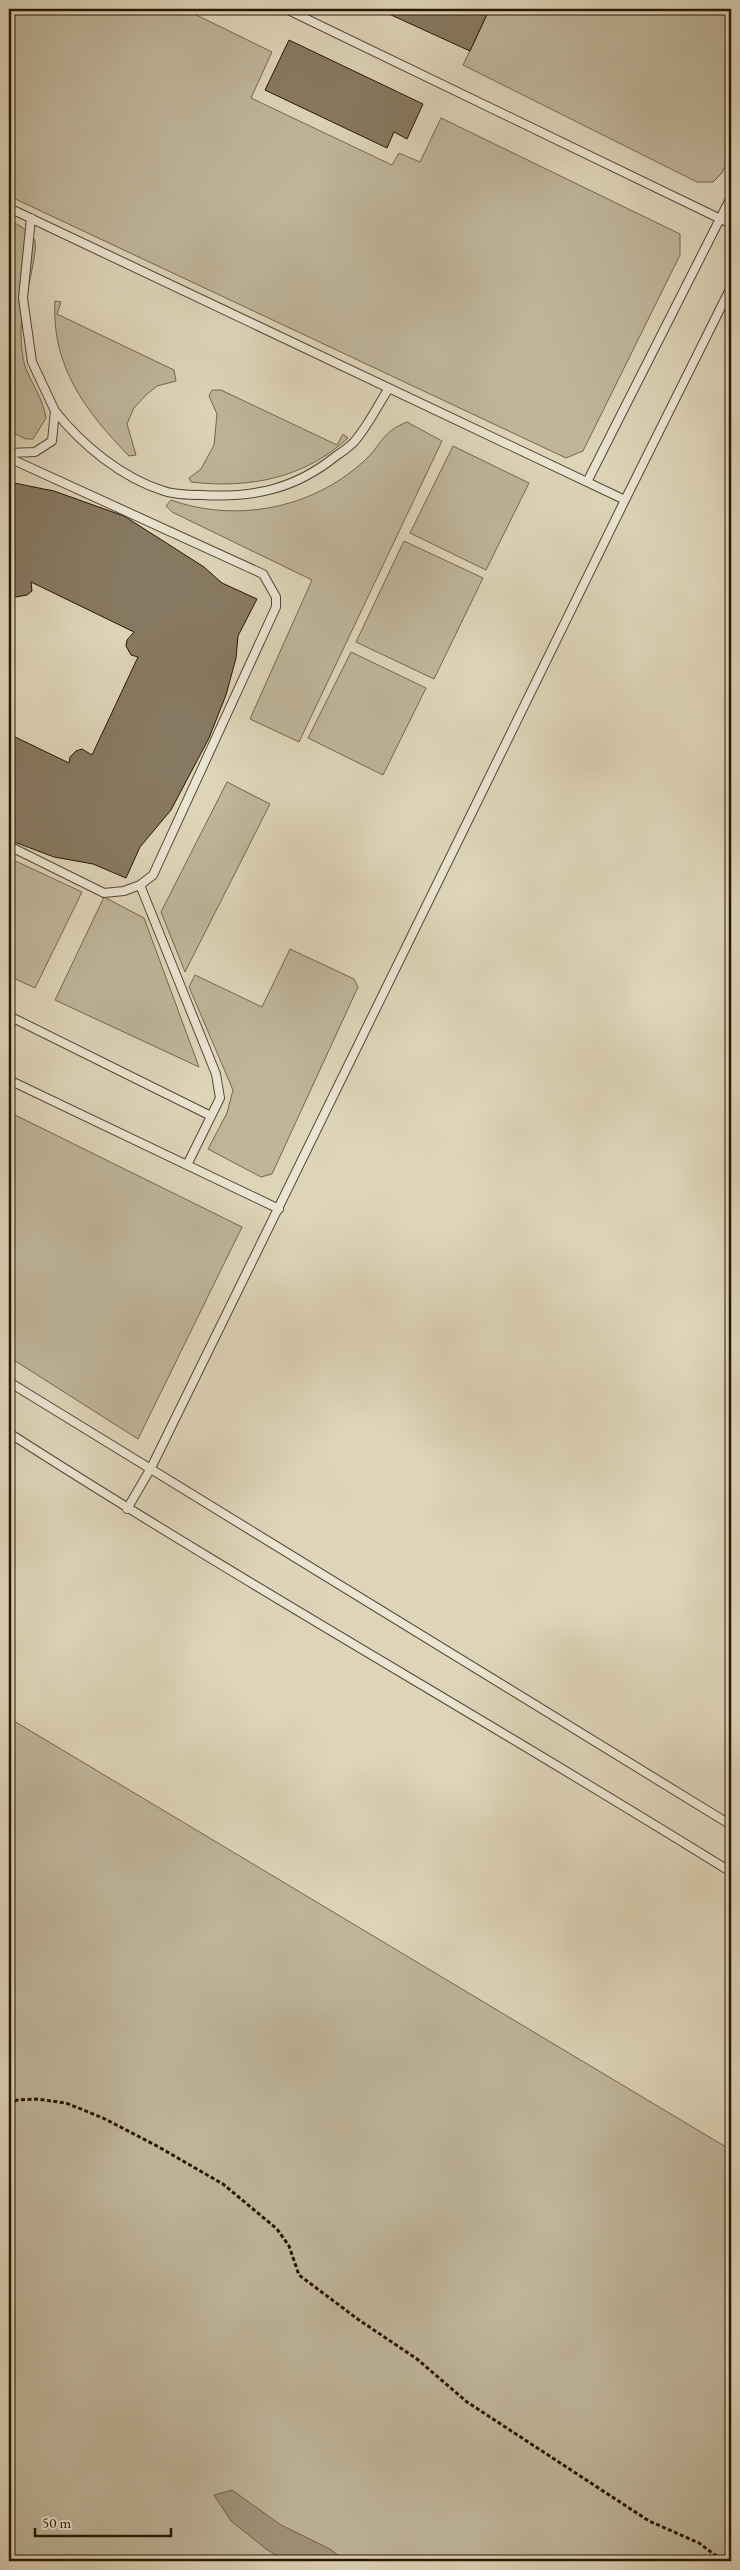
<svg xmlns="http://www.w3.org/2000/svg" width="740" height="2570" font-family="'EB Garamond',serif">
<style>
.green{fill:#bfb59a;stroke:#74664e}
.water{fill:#a0947b;stroke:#70624b}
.building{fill:#877961;stroke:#281602}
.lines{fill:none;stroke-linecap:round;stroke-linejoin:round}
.service-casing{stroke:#564630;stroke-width:10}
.path{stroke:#281602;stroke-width:3;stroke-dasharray:4 2.5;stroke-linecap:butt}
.service{stroke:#eae4d2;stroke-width:8}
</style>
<rect width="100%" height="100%" fill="#ded5b9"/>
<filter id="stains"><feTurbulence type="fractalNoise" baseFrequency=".004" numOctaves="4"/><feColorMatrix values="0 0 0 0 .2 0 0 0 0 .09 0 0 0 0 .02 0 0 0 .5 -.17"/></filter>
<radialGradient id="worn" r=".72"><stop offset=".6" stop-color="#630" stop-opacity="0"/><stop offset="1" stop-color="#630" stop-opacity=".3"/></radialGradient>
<path class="green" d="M 9,9 L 184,9 L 272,52 L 251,98 L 392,165 L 399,153 L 420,162 L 441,118 L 680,234 L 680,255 L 583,451 L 566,458 L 9,196 Z
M 475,9 L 731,9 L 731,154 L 722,173 L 713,182 L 697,182 L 463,65 L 487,15 Z
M 9,220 C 17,224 32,232 35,241 C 38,255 21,310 21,331 C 21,342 22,359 26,369 C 33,386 43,399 46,418 L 33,439 L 26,439 L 9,431 Z
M 55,301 L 61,302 L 57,314 L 174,370 L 176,381 L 157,386 L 147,394 L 134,408 L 127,424 L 136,455 L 129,456 C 86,412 51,366 55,301 Z
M 212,390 L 221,390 L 337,445 L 343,434 L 348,438 C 305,478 249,489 191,482 L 189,478 L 201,469 L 214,445 L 217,414 L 209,396 Z
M 407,422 L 442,441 L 299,742 L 250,719 L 312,580 L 172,512 L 166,506 L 171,500 C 236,523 311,509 363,462 C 382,445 380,433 407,422 Z
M 453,446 L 529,483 L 486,570 L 410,533 Z
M 404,541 L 483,578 L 434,679 L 356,642 Z
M 351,652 L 426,688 L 383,775 L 308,738 Z
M 227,782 L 270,804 L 185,972 L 161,912 Z
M 9,858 L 82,892 L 35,988 L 9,976 Z
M 104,897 L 144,918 L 199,1067 L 55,1000 Z
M 290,949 L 354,979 L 358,987 L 272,1174 L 261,1177 L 208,1149 L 227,1113 L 233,1090 L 189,987 L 195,975 L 262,1007 Z
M 9,1112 L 242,1227 L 138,1439 L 9,1357 Z
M 9,1718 L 731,2150 L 731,2561 L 9,2561 Z"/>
<path class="water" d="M 232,2490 L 281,2525 L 330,2549 L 346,2561 L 286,2561 L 266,2549 L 231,2521 L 214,2495 Z"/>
<path class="building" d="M 378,9 L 475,9 L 487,14 L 470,51 Z
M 289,40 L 423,104 L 407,139 L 394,132 L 387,148 L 265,90 Z
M 9,482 L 54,491 L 124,516 L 204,567 L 222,583 L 257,599 L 238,636 L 236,658 L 226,695 L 209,738 L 171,810 L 140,847 L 126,878 L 93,864 L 54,857 L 9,840 L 9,734 L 69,763 L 70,757 L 76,751 L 82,749 L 92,755 L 138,657 L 131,655 L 126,646 L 127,640 L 134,632 L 31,582 L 32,591 L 27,595 L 16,597 L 9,592 Z"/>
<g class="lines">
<defs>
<path id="service" d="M 286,9 L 731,224
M 9,208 L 625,500 L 151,1468 L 127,1509
M 31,218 L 23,298 L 32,362 L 55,411
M 9,453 L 35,452 L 52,441 L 55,411 C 82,445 122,478 164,491 C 176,495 190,495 202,495 C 254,498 295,489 336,456 C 342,452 349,447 354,442 C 368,426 378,405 389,388
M 9,458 L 263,574 L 276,597 L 276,607 L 153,875 L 140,885 L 124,891 L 104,893 L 9,846
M 587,482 L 731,197
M 625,500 L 731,287
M 140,885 L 216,1074 L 220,1098 L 187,1165
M 9,1016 L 211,1116
M 9,1080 L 279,1209
M 9,1382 L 731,1825
M 9,1433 C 246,1585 492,1723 731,1872"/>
</defs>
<use href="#service" class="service-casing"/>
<path class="path" d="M 9,2104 L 17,2100 L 37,2099 L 66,2103 L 103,2118 L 157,2146 L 223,2184 L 277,2229 L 289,2246 L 299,2275 L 359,2320 L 417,2359 L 467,2402 L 649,2521 L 699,2543 L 723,2561"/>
<use href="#service" class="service"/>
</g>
<rect width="740" height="2570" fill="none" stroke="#ded5b9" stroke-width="30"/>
<rect x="10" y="10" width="720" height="2550" fill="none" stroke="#281602" stroke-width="2.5"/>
<rect x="15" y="15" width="710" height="2540" fill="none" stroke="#281602"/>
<path d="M35 2528v8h136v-8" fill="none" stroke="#281602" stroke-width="2.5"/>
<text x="42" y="2528" font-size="15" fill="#281602" stroke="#eae4d2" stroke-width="4" paint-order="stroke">50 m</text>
<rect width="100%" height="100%" filter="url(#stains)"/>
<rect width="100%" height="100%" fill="url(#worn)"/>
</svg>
